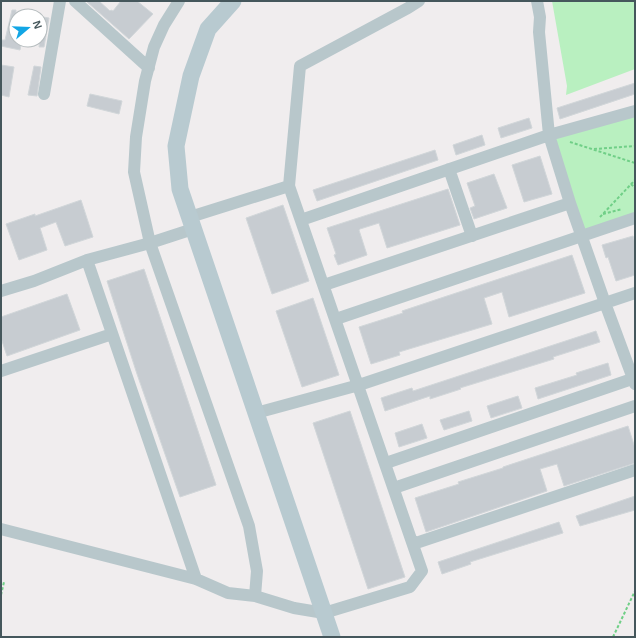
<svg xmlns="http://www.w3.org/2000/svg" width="636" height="638" font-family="Arial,sans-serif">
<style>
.green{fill:#b9f0c0}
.building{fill:#c7ccd1;stroke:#d1d6d9}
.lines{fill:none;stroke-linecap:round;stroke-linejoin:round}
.path{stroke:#70cf87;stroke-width:2;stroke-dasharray:3 2;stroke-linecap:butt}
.street{stroke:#b8c7cb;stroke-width:12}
.secondary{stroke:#b8cad0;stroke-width:17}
</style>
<rect width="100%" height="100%" fill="#f0edee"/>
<path class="green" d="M 552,1 L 635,1 L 635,69 L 566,95 L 567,86 Z
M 635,111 L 635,218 L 581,235 L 549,135 Z"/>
<path class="building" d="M 86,1 L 99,1 L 110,11 L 111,10 L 113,11 L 121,1 L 137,1 L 153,14 L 129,39 Z
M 12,10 L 16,10 L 16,40 L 22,40 L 20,50 L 1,46 L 1,40 L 5,40 Z
M 43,17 L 49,18 L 44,47 L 39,47 Z
M 1,65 L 14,67 L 9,97 L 1,95 Z
M 34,66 L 41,67 L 37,96 L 28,95 Z
M 635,83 L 635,94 L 560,119 L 557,108 Z
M 90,94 L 122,101 L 119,114 L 87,106 Z
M 529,118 L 532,128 L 501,138 L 498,128 Z
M 482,135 L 485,145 L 456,155 L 453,145 Z
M 435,150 L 438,160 L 317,201 L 313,190 Z
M 540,156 L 552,194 L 524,202 L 512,165 Z
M 494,174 L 507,208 L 474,219 L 470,208 L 475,206 L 467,183 Z
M 448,189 L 460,225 L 387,248 L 379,223 L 360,229 L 359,230 L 367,255 L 338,265 L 334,255 L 336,254 L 327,228 Z
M 81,200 L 93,237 L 65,246 L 56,222 L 40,228 L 47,250 L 19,260 L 6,224 L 35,214 L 35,216 Z
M 283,205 L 309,281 L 272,294 L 246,218 Z
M 633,236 L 635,243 L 635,275 L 616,281 L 608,257 L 606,258 L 602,245 Z
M 572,255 L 585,293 L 509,317 L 502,292 L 484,298 L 492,324 L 399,352 L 400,355 L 371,364 L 359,327 L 403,313 L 402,311 L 447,296 Z
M 144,269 L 216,485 L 180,497 L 137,374 L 107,281 Z
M 67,294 L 80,330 L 7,356 L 1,338 L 1,317 Z
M 313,298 L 339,375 L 302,387 L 276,311 Z
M 596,331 L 600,342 L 553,357 L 554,359 L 460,388 L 461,389 L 430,399 L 430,396 L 385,411 L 381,398 L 412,388 L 413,391 Z
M 608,363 L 611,375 L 538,399 L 535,388 L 577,375 L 576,373 Z
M 518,396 L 522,408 L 491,418 L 487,406 Z
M 350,411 L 405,577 L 368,589 L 313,423 Z
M 469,411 L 472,421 L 444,430 L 440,420 Z
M 422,424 L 427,438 L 399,447 L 395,433 Z
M 628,426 L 635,448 L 635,463 L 564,486 L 557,464 L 540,469 L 547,491 L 426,532 L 415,498 L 459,484 L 458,482 L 503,468 L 503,467 Z
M 635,496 L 635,510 L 580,526 L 576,516 Z
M 559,522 L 563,533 L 470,562 L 471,564 L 442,574 L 438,562 Z"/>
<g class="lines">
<path class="path" d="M 570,142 L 635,163
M 594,149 L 635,146
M 631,184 L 635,188
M 603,214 L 622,209
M 600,217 L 635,180
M 1,595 L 4,582
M 613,637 L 635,591"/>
<path class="street" d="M 75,1 L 149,68
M 179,1 L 164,25 L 154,47 L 145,81 L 136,137 L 134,172 L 150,243 L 249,526 L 257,571 L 255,596
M 537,1 L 540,17 L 539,32 L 549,135 L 570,203 L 605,303 L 635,384
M 44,94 L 60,1
M 449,169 L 472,236
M 190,217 L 289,186
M 301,220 L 549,135 L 635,111
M 87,260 L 196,579
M 324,285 L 570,203
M 1,291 L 34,281 L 87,260 L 150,243 L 193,229
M 336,319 L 635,218
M 1,371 L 112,334
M 256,413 L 359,385 L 635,293
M 386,463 L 635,378
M 394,488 L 635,406
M 1,529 L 196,579 L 228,593 L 255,596 L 294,608 L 324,613 L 410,587 L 422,571 L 289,186 L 300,66 L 408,8 L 419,1
M 413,544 L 635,470"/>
<path class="secondary" d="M 233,1 L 208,29 L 191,76 L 176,146 L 180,189 L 332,637"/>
</g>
<rect width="636" height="638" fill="none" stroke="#45575c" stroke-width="4"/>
<g transform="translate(28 28) rotate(71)"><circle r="19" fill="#ffffff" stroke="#b5bcbe"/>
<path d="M0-3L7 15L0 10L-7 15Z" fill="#12a6e5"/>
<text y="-6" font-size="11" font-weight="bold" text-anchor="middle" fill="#45575c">N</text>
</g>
</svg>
